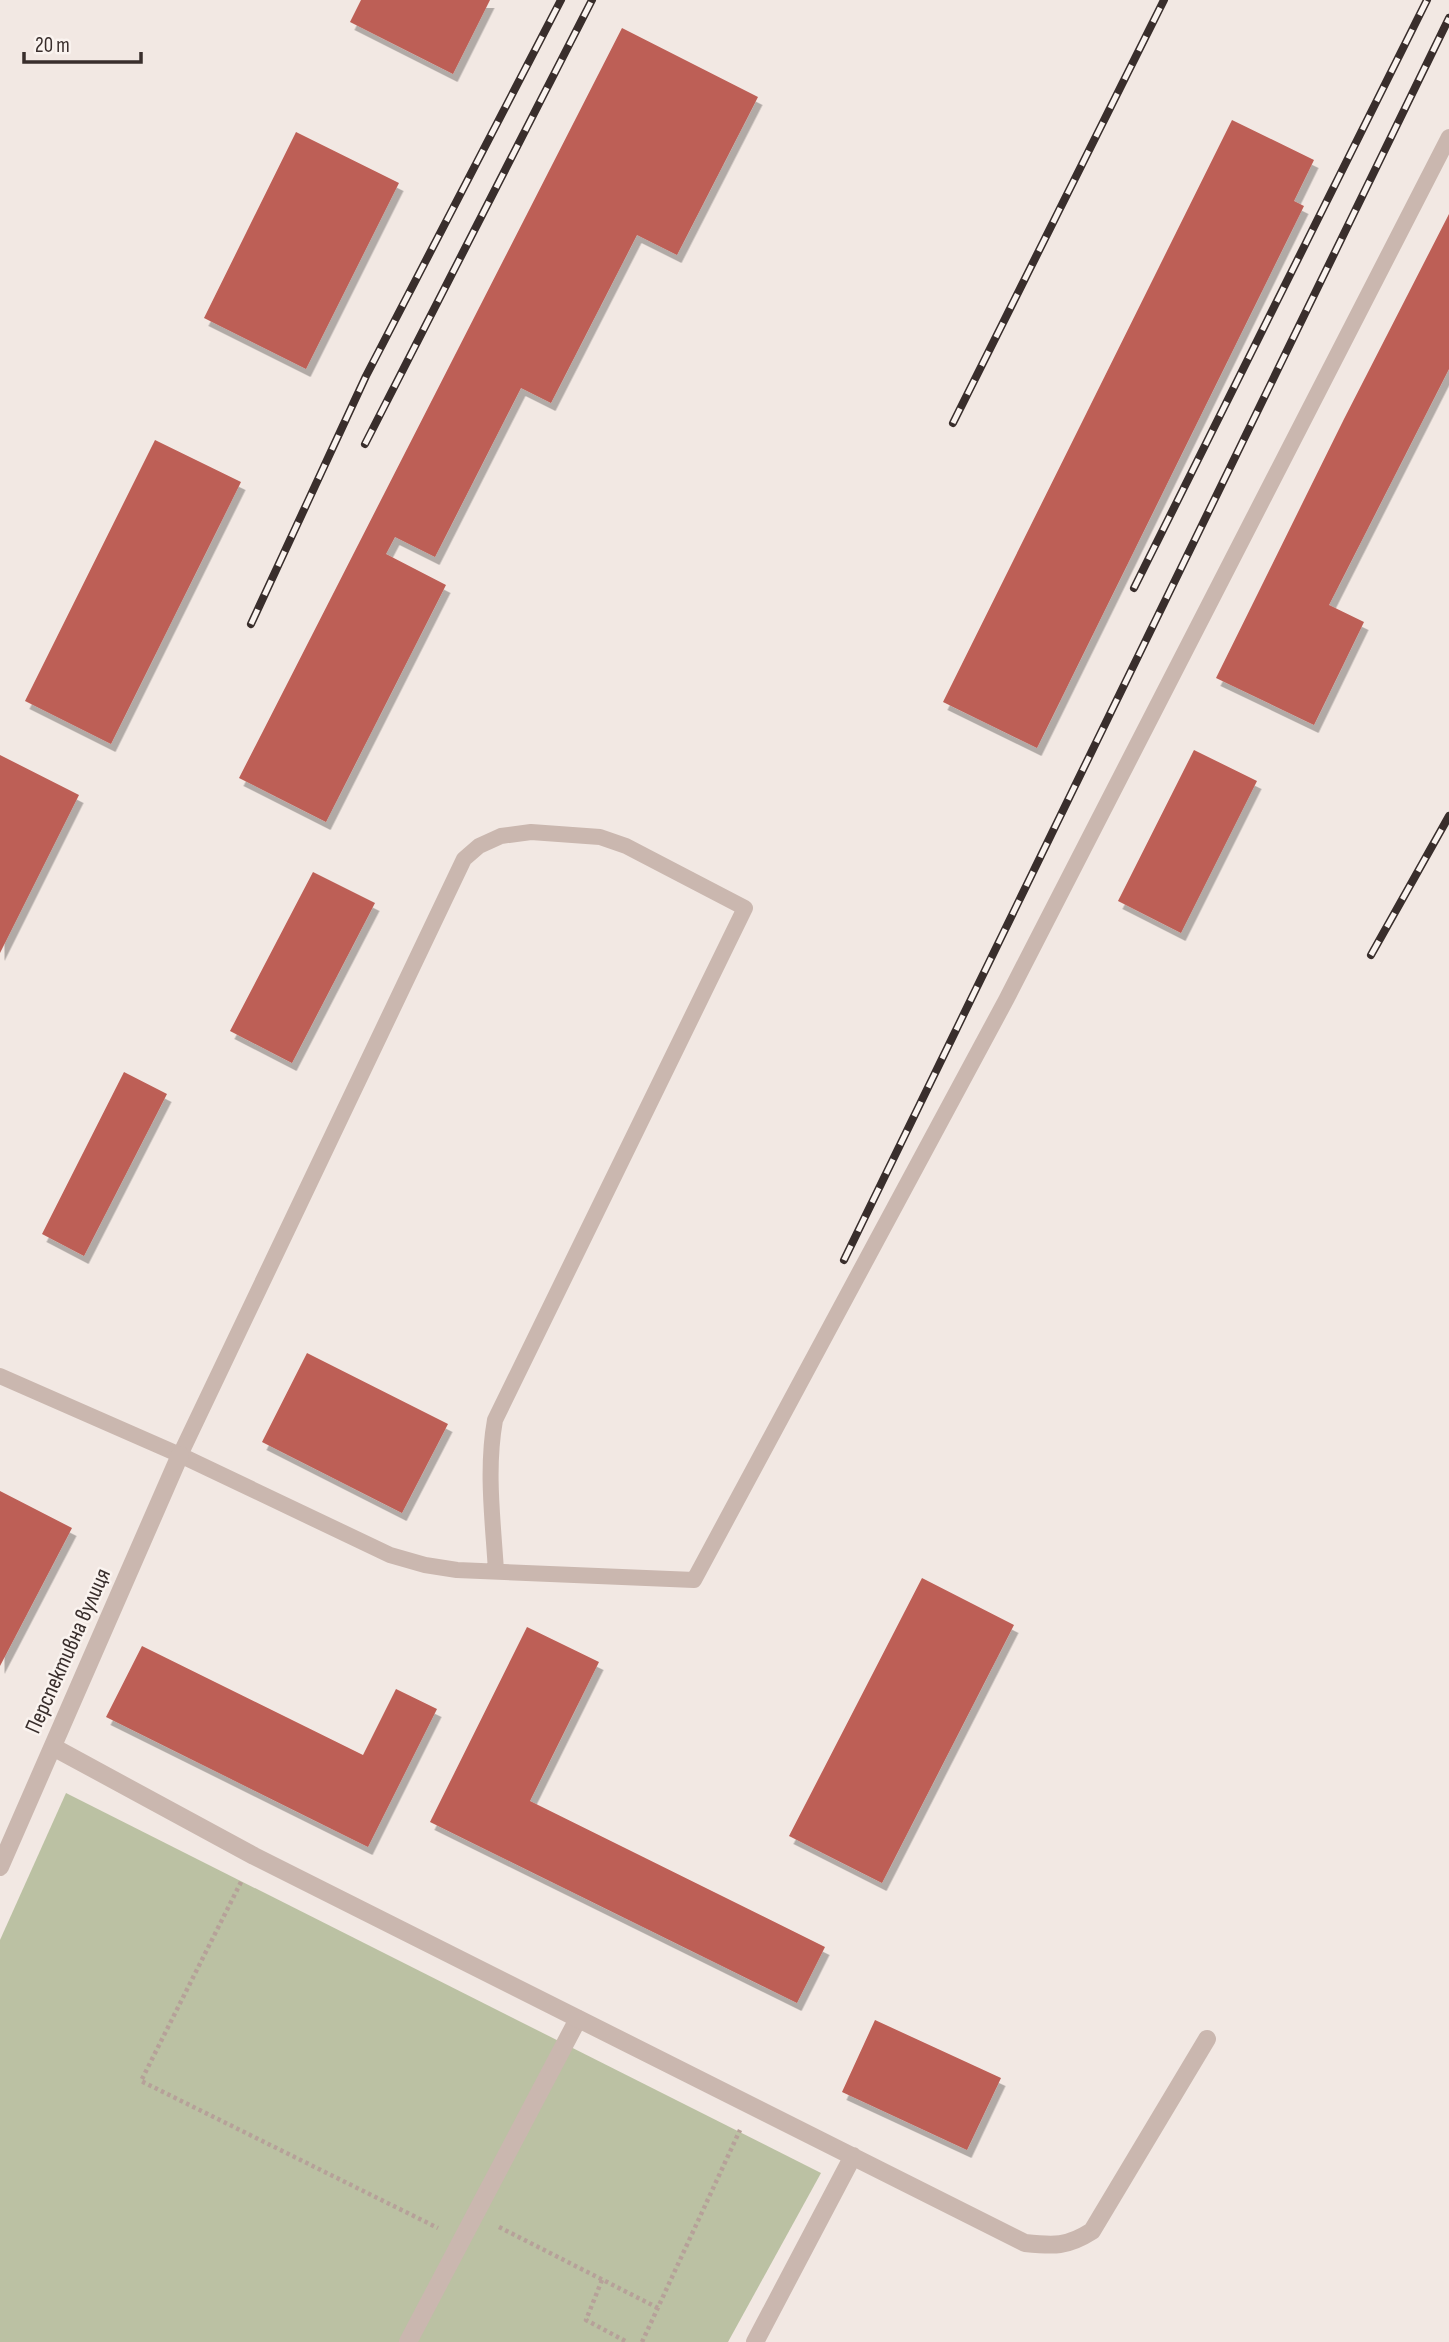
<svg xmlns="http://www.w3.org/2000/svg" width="1449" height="2342" font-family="'Sofia Sans Condensed',sans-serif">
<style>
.green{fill:#bbc1a3}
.building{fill:#bd5f56;filter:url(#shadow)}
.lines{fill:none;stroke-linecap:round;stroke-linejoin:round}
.path{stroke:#b6a199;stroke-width:4.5;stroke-dasharray:3.5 3.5;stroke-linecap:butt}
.service{stroke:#cab7af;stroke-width:16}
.pedestrian{stroke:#cab7af;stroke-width:18}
.minor{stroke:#cab7af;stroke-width:18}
.rail-casing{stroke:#392e2c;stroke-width:8}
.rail{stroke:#faf3ef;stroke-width:5;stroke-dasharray:16;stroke-linecap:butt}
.labels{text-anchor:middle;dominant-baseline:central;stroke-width:5;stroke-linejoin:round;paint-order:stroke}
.street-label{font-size:23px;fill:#392e2c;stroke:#faf3ef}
</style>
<defs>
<filter id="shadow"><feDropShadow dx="4.5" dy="8" stdDeviation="0" flood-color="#0004"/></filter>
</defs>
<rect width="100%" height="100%" fill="#f2e8e3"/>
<path class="green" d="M 66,1793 L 821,2173 L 728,2342 L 0,2342 L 0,1940 Z"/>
<path class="building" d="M 361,0 L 490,0 L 453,74 L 350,22 Z
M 622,28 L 758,97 L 677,255 L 637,235 L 551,403 L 521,388 L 435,557 L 395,537 L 386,554 L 446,585 L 326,822 L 239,778 Z
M 1232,120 L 1314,160 L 1294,201 L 1304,206 L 1037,748 L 943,702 Z
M 296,132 L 399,183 L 306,369 L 204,318 Z
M 1449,214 L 1449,369 L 1329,605 L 1364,622 L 1314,725 L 1216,678 L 1344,419 Z
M 155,440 L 241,482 L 111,744 L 25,701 Z
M 1194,750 L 1257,781 L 1181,933 L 1118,901 Z
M 0,755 L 79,795 L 0,953 Z
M 313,872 L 375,903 L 292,1063 L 230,1031 Z
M 124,1072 L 167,1094 L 84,1256 L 42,1234 Z
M 307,1353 L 448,1424 L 402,1513 L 262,1442 Z
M 0,1491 L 72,1528 L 0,1666 Z
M 922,1578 L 1014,1625 L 882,1883 L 789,1836 Z
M 527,1627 L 599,1662 L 530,1801 L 825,1947 L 797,2003 L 430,1822 Z
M 142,1646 L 363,1755 L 396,1689 L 437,1709 L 368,1847 L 106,1717 Z
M 875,2020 L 1001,2078 L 967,2150 L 842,2092 Z"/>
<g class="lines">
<path class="path" d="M 241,1882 L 141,2081 L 438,2228
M 499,2227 L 658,2308
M 602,2280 L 586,2320 L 627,2342
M 642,2342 L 740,2130"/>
<path class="service" d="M 0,1376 L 180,1455 L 390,1555 L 425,1565 L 457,1570 L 694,1580 L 1006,1000 L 1449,137
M 180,1455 L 464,859 L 479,846 L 501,836 L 531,832 L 600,837 L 626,846 L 745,908 L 495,1420 C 486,1470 493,1521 496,1571"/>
<path class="pedestrian" d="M 408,2342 L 578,2019"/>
<path class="minor" d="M 53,1747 L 254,1856 L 1025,2243 C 1054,2246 1067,2247 1092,2231 L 1207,2039
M 0,1867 L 180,1455
M 755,2342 L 853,2156"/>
<defs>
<path id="rail" d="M 953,423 L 1164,0
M 365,444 L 592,0
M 1134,588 L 1427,0
M 251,624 L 366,376 L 561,0
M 1371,955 L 1449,816
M 844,1260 L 1449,18"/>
</defs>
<use href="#rail" class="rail-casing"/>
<use href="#rail" class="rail"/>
</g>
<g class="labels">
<g class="street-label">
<text transform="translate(68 1651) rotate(-66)">Перспективна вулиця</text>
</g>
</g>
<path d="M24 52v10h117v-10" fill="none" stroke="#392e2c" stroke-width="3.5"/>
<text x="35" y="52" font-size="21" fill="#392e2c" stroke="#faf3ef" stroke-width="5" paint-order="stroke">20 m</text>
</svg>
